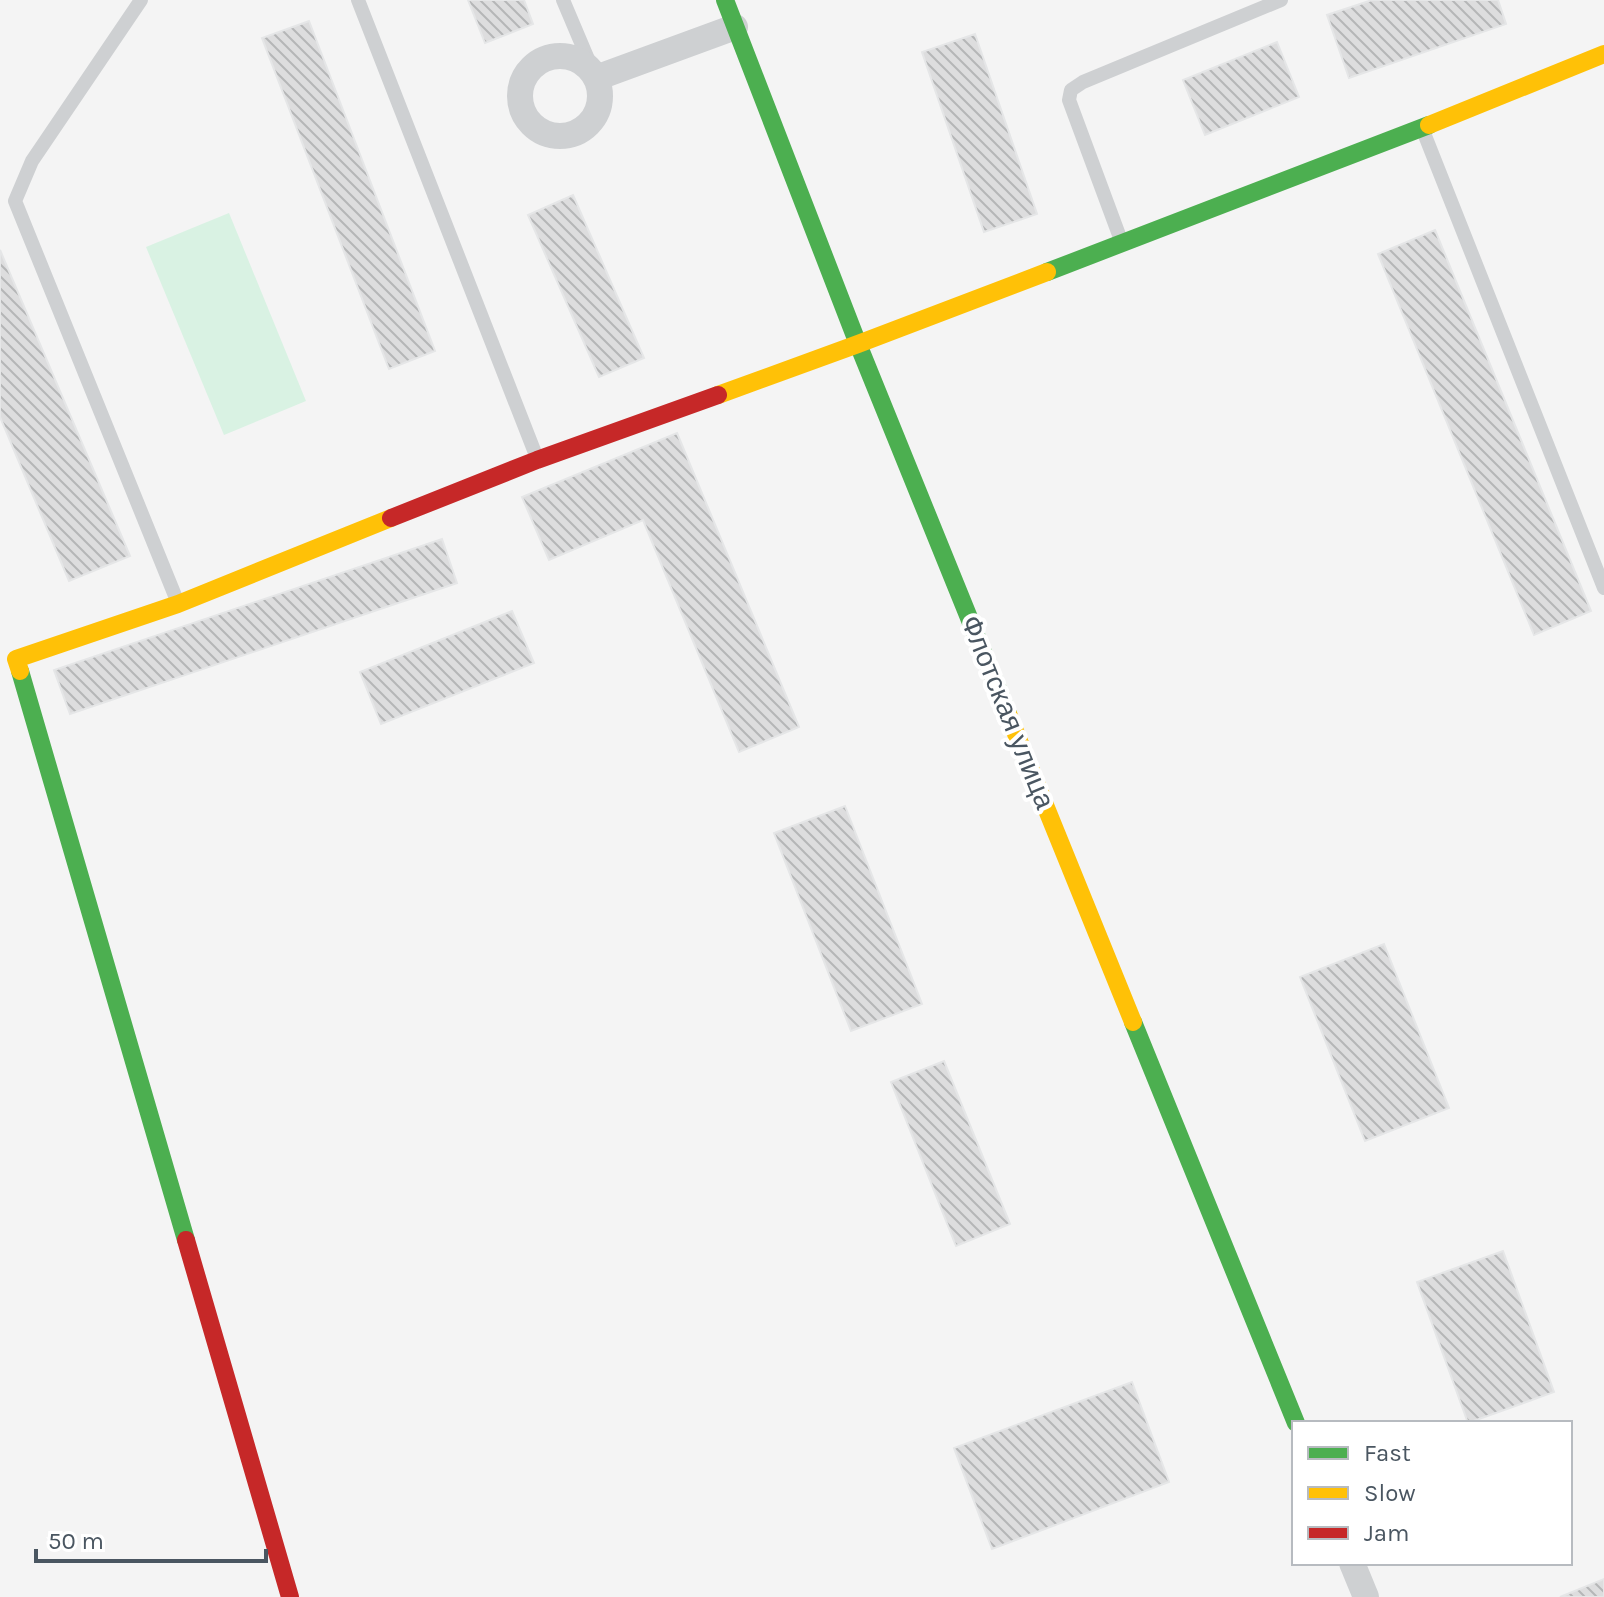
<svg xmlns="http://www.w3.org/2000/svg" width="1604" height="1597" font-family="Karla,sans-serif">
<style>
.pitch{fill:#d9f2e3}
.building{fill:url(#building-back-hatch);stroke:#e5e6e7;stroke-width:2}
.lines{fill:none;stroke-linecap:round;stroke-linejoin:round}
.lane{stroke:#ced0d2;stroke-width:14}
.street{stroke:#ced0d2;stroke-width:26}
.fast{stroke:#4caf50;stroke-width:18}
.slow{stroke:#ffc107;stroke-width:18}
.jam{stroke:#c62828;stroke-width:18}
.labels{text-anchor:middle;dominant-baseline:central;stroke-width:8;stroke-linejoin:round;paint-order:stroke}
.street-label{font-size:28px;fill:#4a5661;stroke:#fff}
</style>
<defs>
<pattern id="building-back-hatch" width="6" height="6" patternUnits="userSpaceOnUse" patternTransform="scale(2)"><rect width="6" height="6" fill="#ddddde"/><path d="M-1 5l2 2M0 0l6 6M5-1l2 2" fill="none" stroke="#b5b6b7"/></pattern>
</defs>
<rect width="100%" height="100%" fill="#f4f4f4"/>
<path class="pitch" d="M 229,213 L 306,401 L 224,435 L 146,247 Z"/>
<path class="building" d="M 468,0 L 524,0 L 533,24 L 485,43 Z
M 1372,0 L 1498,0 L 1506,24 L 1349,78 L 1327,15 Z
M 309,21 L 435,351 L 389,369 L 262,38 Z
M 975,34 L 1037,214 L 984,232 L 922,52 Z
M 1277,42 L 1299,97 L 1205,135 L 1183,80 Z
M 573,195 L 644,358 L 599,377 L 528,215 Z
M 1435,230 L 1591,611 L 1534,635 L 1378,254 Z
M 0,250 L 130,556 L 69,581 L 0,417 Z
M 677,433 L 799,727 L 739,752 L 643,520 L 549,560 L 522,497 Z
M 442,539 L 457,583 L 70,714 L 54,670 Z
M 512,611 L 534,663 L 381,724 L 360,672 Z
M 845,806 L 922,1004 L 851,1031 L 774,833 Z
M 1384,944 L 1449,1108 L 1365,1141 L 1300,977 Z
M 944,1061 L 1010,1224 L 956,1246 L 891,1082 Z
M 1503,1251 L 1554,1392 L 1468,1423 L 1417,1282 Z
M 1132,1382 L 1169,1482 L 992,1549 L 954,1448 Z
M 1604,1579 L 1604,1597 L 1560,1597 Z"/>
<g class="lines">
<path class="lane" d="M 141,0 L 32,161 L 15,201 L 178,603
M 358,0 L 537,458
M 563,0 L 596,78
M 1422,128 L 1604,588
M 1122,243 L 1069,100 L 1071,90 L 1083,82 L 1281,0"/>
<path class="street" d="M520 96a40 40 0 1 1 80 0a40 40 0 1 1-80 0Z
M 596,78 L 735,27
M 1352,1563 L 1366,1597"/>
<path class="fast" d="M 725,0 L 858,344 L 1008,714
M 1047,272 L 1429,125
M 20,671 L 186,1240
M 1133,1022 L 1296,1423"/>
<path class="slow" d="M 1429,125 L 1604,54
M 718,395 L 858,344 L 1047,272
M 20,671 L 16,659 L 178,604 L 391,518
M 1008,714 L 1133,1022"/>
<path class="jam" d="M 391,518 L 537,460 L 718,395
M 186,1240 L 290,1597"/>
</g>
<g class="labels">
<g class="street-label">
<text transform="translate(1008 712) rotate(68)">Флотская улица</text>
</g>
</g>
<rect x="1292" y="1421" width="280" height="144" fill="#ffffff" stroke="#b7bbc0" stroke-width="2"/>
<rect x="1308" y="1447" width="40" height="12" fill="#4caf50" stroke="#b7bbc0" stroke-width="2"/>
<text x="1364" y="1461" font-size="24" fill="#4a5661">Fast</text>
<rect x="1308" y="1487" width="40" height="12" fill="#ffc107" stroke="#b7bbc0" stroke-width="2"/>
<text x="1364" y="1501" font-size="24" fill="#4a5661">Slow</text>
<rect x="1308" y="1527" width="40" height="12" fill="#c62828" stroke="#b7bbc0" stroke-width="2"/>
<text x="1364" y="1541" font-size="24" fill="#4a5661">Jam</text>
<path d="M36 1549v12h230v-12" fill="none" stroke="#4a5661" stroke-width="4"/>
<text x="48" y="1549" font-size="24" fill="#4a5661" stroke="#ffffff" stroke-width="6" paint-order="stroke">50 m</text>
</svg>
